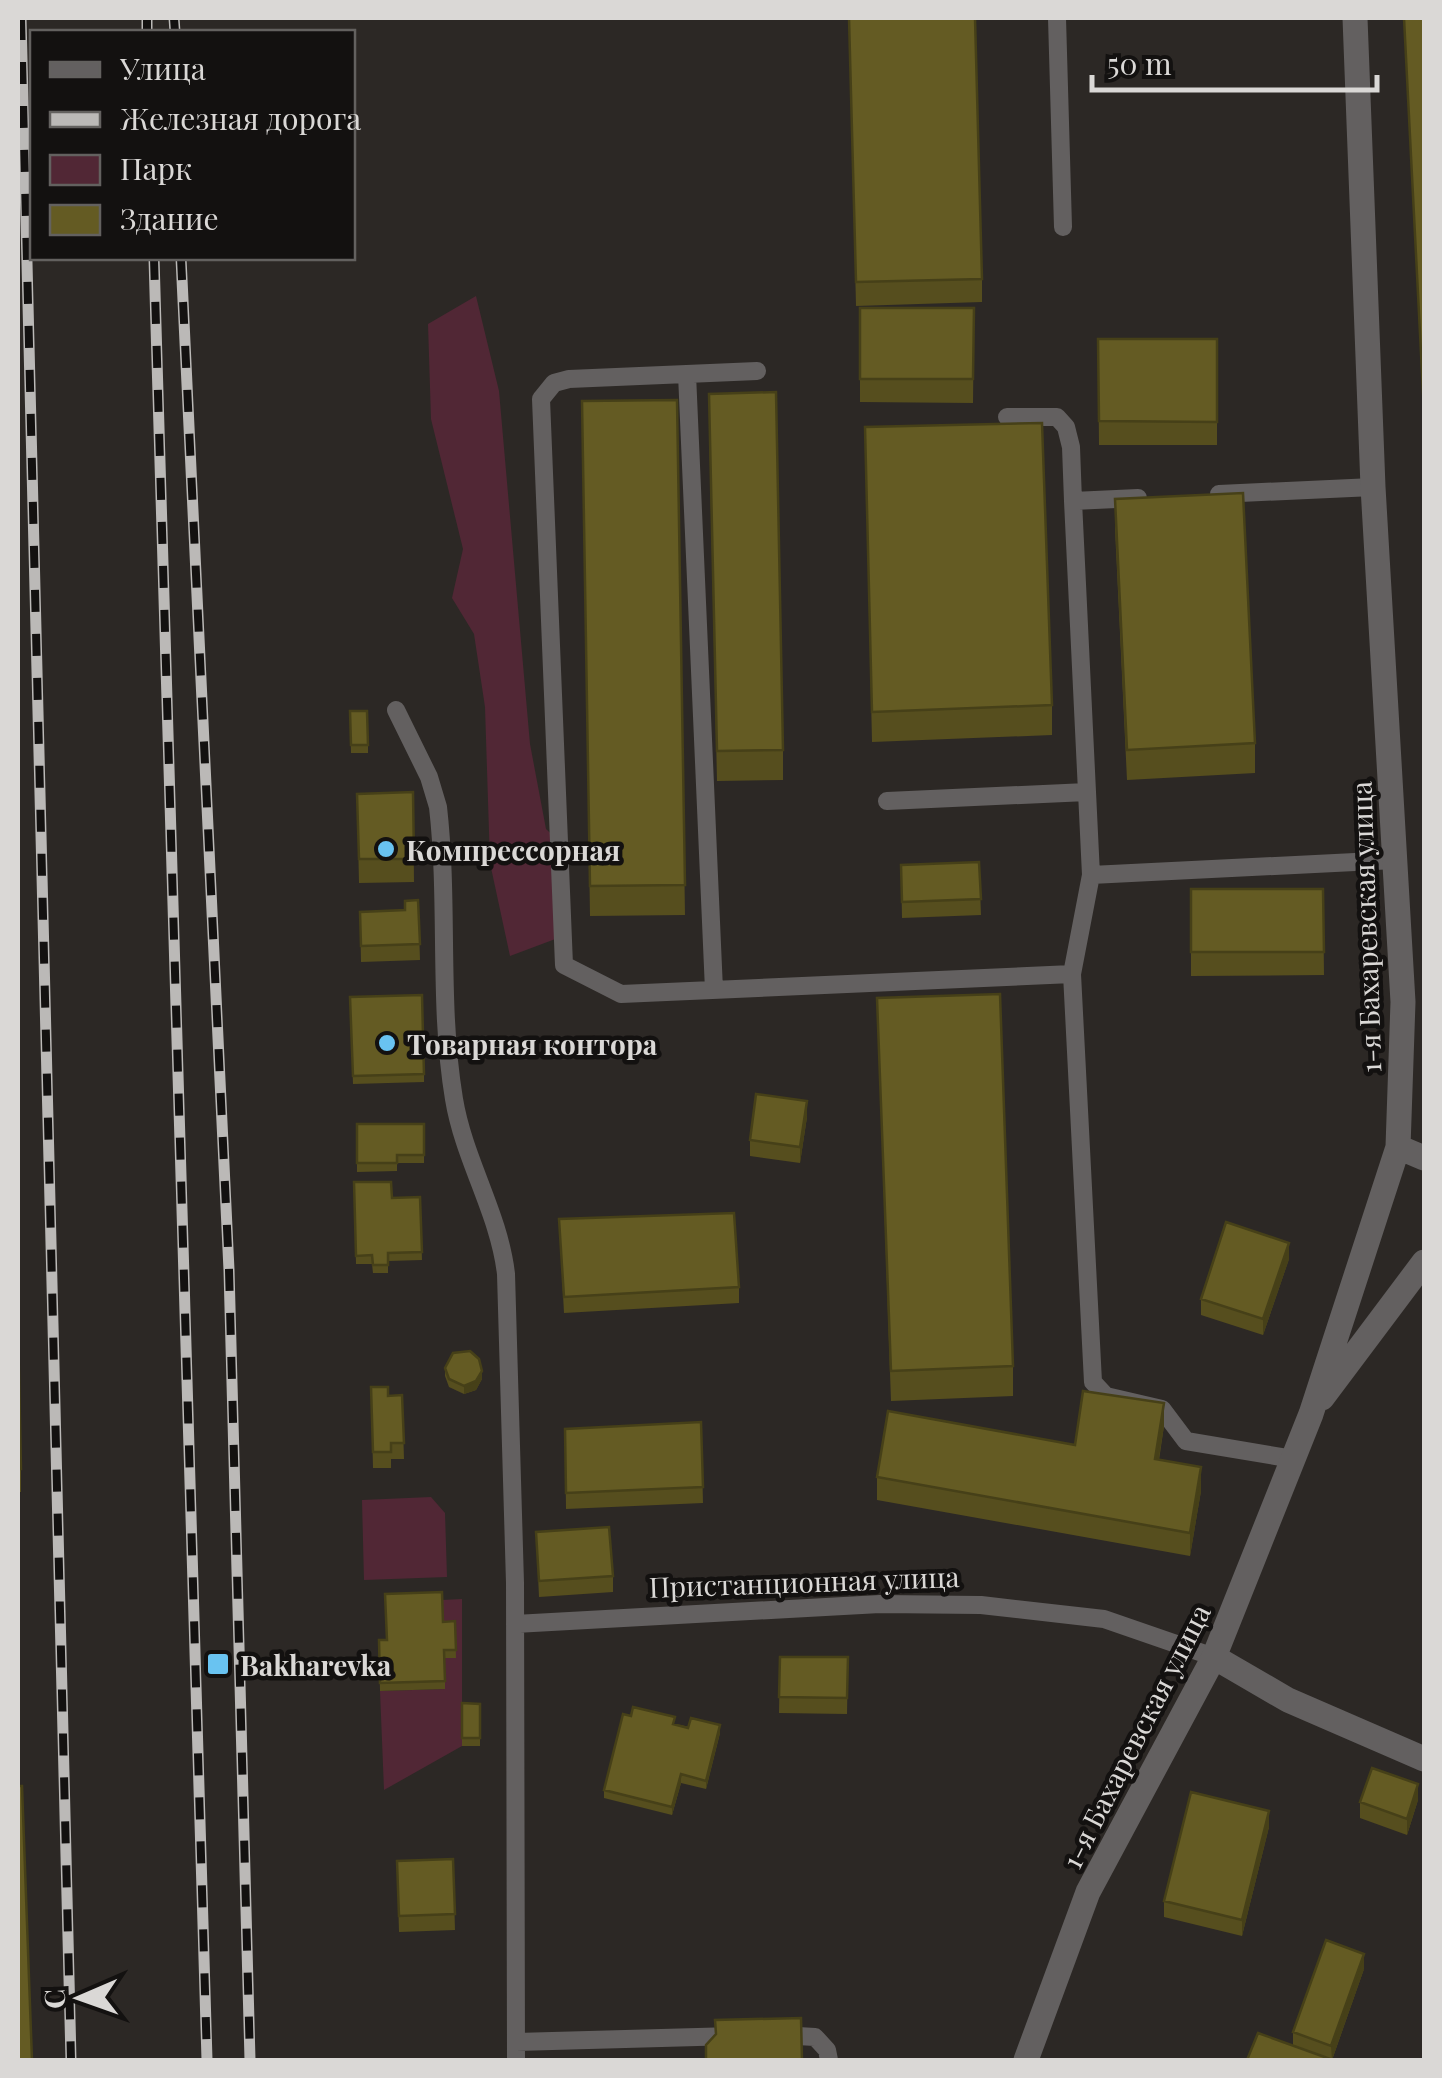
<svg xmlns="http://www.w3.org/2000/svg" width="1442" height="2078" font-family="'Playfair Display',serif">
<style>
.green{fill:#512735}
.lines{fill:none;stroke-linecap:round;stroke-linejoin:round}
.lane{stroke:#636060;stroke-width:18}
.street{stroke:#636060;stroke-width:25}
.rail-casing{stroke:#bbb9b7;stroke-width:11}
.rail{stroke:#131110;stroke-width:8;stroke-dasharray:22;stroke-linecap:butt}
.wall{fill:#564e1e}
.shaded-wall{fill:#464018}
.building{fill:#645b23;stroke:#464018;stroke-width:2.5}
.poi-dot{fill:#69c3f1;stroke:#131110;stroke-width:4}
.labels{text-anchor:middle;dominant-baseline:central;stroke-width:9;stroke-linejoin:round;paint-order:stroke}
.poi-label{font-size:28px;font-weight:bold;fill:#dad8d6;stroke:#131110;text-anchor:start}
.street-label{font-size:28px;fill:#dad8d6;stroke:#131110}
</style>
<rect width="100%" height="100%" fill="#2c2825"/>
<path class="green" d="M 476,296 L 499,391 L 530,744 L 546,829 L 567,849 L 558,938 L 510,956 L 490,863 L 485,707 L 474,634 L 452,598 L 463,549 L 431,419 L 428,324 Z
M 431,1497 L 445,1513 L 447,1577 L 364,1580 L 362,1500 Z
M 462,1599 L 462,1746 L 384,1790 L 380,1691 L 445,1689 L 442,1600 Z"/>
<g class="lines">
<path class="lane" d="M 1057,18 L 1063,227
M 757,371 L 569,379 L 554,383 L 541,399 L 564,965 L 621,994 L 1072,974
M 687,374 L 714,990
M 1007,417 L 1057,417 L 1066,427 L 1071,447 L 1073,501
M 1219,494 L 1373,487
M 1138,498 L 1073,501 L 1091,875 L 1072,974 L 1093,1382 L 1106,1396 L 1162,1409 L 1186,1441 L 1293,1459
M 396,710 L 429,777 L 438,807 C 449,904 438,1003 454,1099 C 464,1160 499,1213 506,1274 L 515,1583 L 516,2060
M 887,801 L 1087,792
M 1091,875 L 1395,860
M 515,1624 L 880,1604 L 981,1605 L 1104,1619 L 1214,1657
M 780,2035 L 815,2037 L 827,2050 L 829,2060
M 516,2042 L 734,2036"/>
<path class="street" d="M 1398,1147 L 1424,1158
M 1322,1398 L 1424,1262
M 1214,1657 L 1288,1700 L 1424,1759
M 1026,2060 L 1088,1892 L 1214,1657 L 1311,1414 L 1398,1147 L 1403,1002 L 1373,487 L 1355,18"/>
<defs>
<path id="rail" d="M 21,18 L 71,2060
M 147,18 L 147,32
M 174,18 L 175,32
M 154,258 L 207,2060
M 181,258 L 229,1270 L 250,2060"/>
</defs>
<use href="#rail" class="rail-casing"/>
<use href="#rail" class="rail"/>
</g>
<path class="wall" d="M 849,18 L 982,279 L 982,302 L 856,306 Z
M 860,308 L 974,308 L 973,403 L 860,402 Z
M 1098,339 L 1217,339 L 1217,445 L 1099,445 Z
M 677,400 L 685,915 L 590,916 L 582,401 Z
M 709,424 L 783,750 L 783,780 L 717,781 Z
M 865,427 L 1052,705 L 1052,735 L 872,742 Z
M 1115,499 L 1255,743 L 1255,773 L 1127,780 L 1115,529 Z
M 350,711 L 368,745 L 368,753 L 351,753 Z
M 413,792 L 414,882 L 359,883 L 357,794 Z
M 979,862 L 981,915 L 902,918 L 901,865 Z
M 1191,889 L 1323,889 L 1324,975 L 1191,976 Z
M 418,900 L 420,960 L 361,962 L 360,912 L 405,910 Z
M 350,997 L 424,1074 L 424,1082 L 353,1084 Z
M 877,998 L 1013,1366 L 1013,1396 L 891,1401 Z
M 807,1117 L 800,1163 L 750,1156 L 750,1140 Z
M 357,1124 L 424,1124 L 424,1163 L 397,1163 L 397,1171 L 357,1172 Z
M 354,1182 L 392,1198 L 420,1197 L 422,1260 L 388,1261 L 388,1273 L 373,1273 L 372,1264 L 356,1264 Z
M 559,1219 L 739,1287 L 739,1303 L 564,1313 Z
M 1289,1259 L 1263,1335 L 1201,1315 L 1201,1299 Z
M 18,1327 L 21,1469 L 21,1492 L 18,1492 Z
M 445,1368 L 482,1379 L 476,1390 L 464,1394 L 449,1387 L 445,1376 Z
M 371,1387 L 388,1396 L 402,1395 L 404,1459 L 391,1459 L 391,1468 L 373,1468 Z
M 701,1422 L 703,1503 L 566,1509 L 565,1429 Z
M 1164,1426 L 1159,1460 L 1201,1491 L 1190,1556 L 877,1500 L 877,1477 L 1075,1445 Z
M 536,1532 L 613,1576 L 613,1592 L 539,1597 Z
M 455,1621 L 456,1658 L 445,1658 L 445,1689 L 380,1691 L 379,1640 L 387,1640 L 443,1622 Z
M 780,1657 L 848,1657 L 847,1714 L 779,1713 Z
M 462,1703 L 480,1704 L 480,1746 L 462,1746 Z
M 675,1724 L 720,1733 L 706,1789 L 681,1783 L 672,1815 L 604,1798 L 604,1790 Z
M 1418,1800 L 1407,1835 L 1360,1818 L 1360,1802 Z
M 1269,1827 L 1242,1936 L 1164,1917 L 1164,1901 Z
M 453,1859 L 455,1930 L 399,1932 L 397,1861 Z
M 1364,1969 L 1332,2060 L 1293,2045 L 1293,2032 Z"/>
<path class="shaded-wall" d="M 807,1101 L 807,1117 L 800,1163 L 800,1147 Z
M 1289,1243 L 1289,1259 L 1263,1335 L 1263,1319 Z
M 482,1371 L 482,1379 L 476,1390 L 464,1394 L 464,1386 Z
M 1164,1403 L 1164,1426 L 1155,1482 L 1155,1459 Z
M 1201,1467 L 1201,1491 L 1190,1556 L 1190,1533 Z
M 720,1725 L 720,1733 L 706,1789 L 706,1781 Z
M 681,1774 L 681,1783 L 672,1815 L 672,1807 Z
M 1418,1784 L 1418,1800 L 1407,1835 L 1407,1819 Z
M 1269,1811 L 1269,1827 L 1242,1936 L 1242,1920 Z
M 1364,1954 L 1364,1969 L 1332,2060 L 1331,2046 Z"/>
<path class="building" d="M 849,18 L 975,18 L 982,279 L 856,282 Z
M 1404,18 L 1424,18 L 1424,412 Z
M 860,308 L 974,308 L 973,379 L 860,379 Z
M 1098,339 L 1217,339 L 1217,422 L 1099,421 Z
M 776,392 L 783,750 L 717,751 L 709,394 Z
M 677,400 L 685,885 L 590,886 L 582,401 Z
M 1042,423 L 1052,705 L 872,712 L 865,427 Z
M 1243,493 L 1255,743 L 1127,750 L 1115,499 Z
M 350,711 L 367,711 L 368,745 L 351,745 Z
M 413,792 L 414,859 L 359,859 L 357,794 Z
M 979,862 L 981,899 L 902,902 L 901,865 Z
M 1191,889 L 1323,889 L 1324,952 L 1191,952 Z
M 418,900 L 420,944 L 361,946 L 360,912 L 405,910 L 405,901 Z
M 1000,994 L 1013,1366 L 891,1371 L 877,998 Z
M 422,995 L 424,1074 L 353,1076 L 350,997 Z
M 756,1094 L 807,1101 L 800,1147 L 750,1140 Z
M 357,1124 L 424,1124 L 424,1155 L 397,1155 L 397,1163 L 357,1163 Z
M 354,1182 L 391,1182 L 392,1198 L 420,1197 L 422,1252 L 388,1253 L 388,1265 L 373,1265 L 372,1255 L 356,1256 Z
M 734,1213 L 739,1287 L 564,1297 L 559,1219 Z
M 1226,1222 L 1289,1243 L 1263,1319 L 1201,1299 Z
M 18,1327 L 21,1469 L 18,1469 Z
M 470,1351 L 479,1359 L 482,1371 L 476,1381 L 464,1386 L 449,1379 L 445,1368 L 453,1353 Z
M 371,1387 L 388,1387 L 388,1396 L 402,1395 L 404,1443 L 391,1443 L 391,1452 L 373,1452 Z
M 1083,1391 L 1164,1403 L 1155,1459 L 1201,1467 L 1190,1533 L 877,1477 L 888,1411 L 1075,1445 Z
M 701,1422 L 703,1487 L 566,1493 L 565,1429 Z
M 609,1527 L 613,1576 L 539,1581 L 536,1532 Z
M 442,1592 L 443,1622 L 455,1621 L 456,1650 L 444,1650 L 445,1681 L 380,1683 L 379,1640 L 387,1640 L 385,1594 Z
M 780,1657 L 848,1657 L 847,1698 L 779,1697 Z
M 462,1703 L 480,1704 L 480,1738 L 462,1738 Z
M 633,1707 L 675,1717 L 673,1724 L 688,1728 L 691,1718 L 720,1725 L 706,1781 L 681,1774 L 672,1807 L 604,1790 L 623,1714 L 631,1716 Z
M 1372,1768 L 1418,1784 L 1407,1819 L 1360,1802 Z
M 18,1786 L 22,1786 L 32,2060 L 18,2060 Z
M 1191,1792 L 1269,1811 L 1242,1920 L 1164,1901 Z
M 453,1859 L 455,1914 L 399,1916 L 397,1861 Z
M 1326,1940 L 1364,1954 L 1331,2046 L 1293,2032 Z
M 801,2018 L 802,2060 L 706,2060 L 706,2045 L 716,2034 L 715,2020 Z
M 1258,2033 L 1333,2060 L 1247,2060 Z"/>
<g class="poi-dot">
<circle cx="386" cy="849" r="10"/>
<circle cx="387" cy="1043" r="10"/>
<rect x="206" y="1652" width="24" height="24" rx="5"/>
</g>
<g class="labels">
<g class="poi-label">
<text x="406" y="849">Компрессорная</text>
<text x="407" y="1043">Товарная контора</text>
<text x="240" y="1664">Bakharevka</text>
</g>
<g class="street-label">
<text transform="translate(1365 927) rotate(-92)">1-я Бахаревская улица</text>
<text transform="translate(804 1581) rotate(-2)">Пристанционная улица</text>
<text transform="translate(1135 1736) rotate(-63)">1-я Бахаревская улица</text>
</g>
</g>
<rect width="1442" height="2078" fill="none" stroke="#dad8d6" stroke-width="40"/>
<rect x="30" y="30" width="325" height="230" fill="#131110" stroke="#63615f" stroke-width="2.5"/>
<rect x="50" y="62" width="50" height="15" fill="#636060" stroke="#63615f" stroke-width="2.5"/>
<text x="120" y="80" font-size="30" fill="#dad8d6">Улица</text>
<rect x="50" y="112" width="50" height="15" fill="#bbb9b7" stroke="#63615f" stroke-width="2.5"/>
<text x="120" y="130" font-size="30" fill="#dad8d6">Железная дорога</text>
<rect x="50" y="155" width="50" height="30" fill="#512735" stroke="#63615f" stroke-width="2.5"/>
<text x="120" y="180" font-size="30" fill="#dad8d6">Парк</text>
<rect x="50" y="205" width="50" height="30" fill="#645b23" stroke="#63615f" stroke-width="2.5"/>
<text x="120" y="230" font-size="30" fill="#dad8d6">Здание</text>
<g transform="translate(80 1998) rotate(268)" stroke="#131110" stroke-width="8" paint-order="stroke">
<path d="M0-8L18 38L0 25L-18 38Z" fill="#dad8d6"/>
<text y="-15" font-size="28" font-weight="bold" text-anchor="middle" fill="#dad8d6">С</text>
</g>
<path d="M1092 75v15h285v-15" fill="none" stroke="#dad8d6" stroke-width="5"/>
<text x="1107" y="75" font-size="30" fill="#dad8d6" stroke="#131110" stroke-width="8" paint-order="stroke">50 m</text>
</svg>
